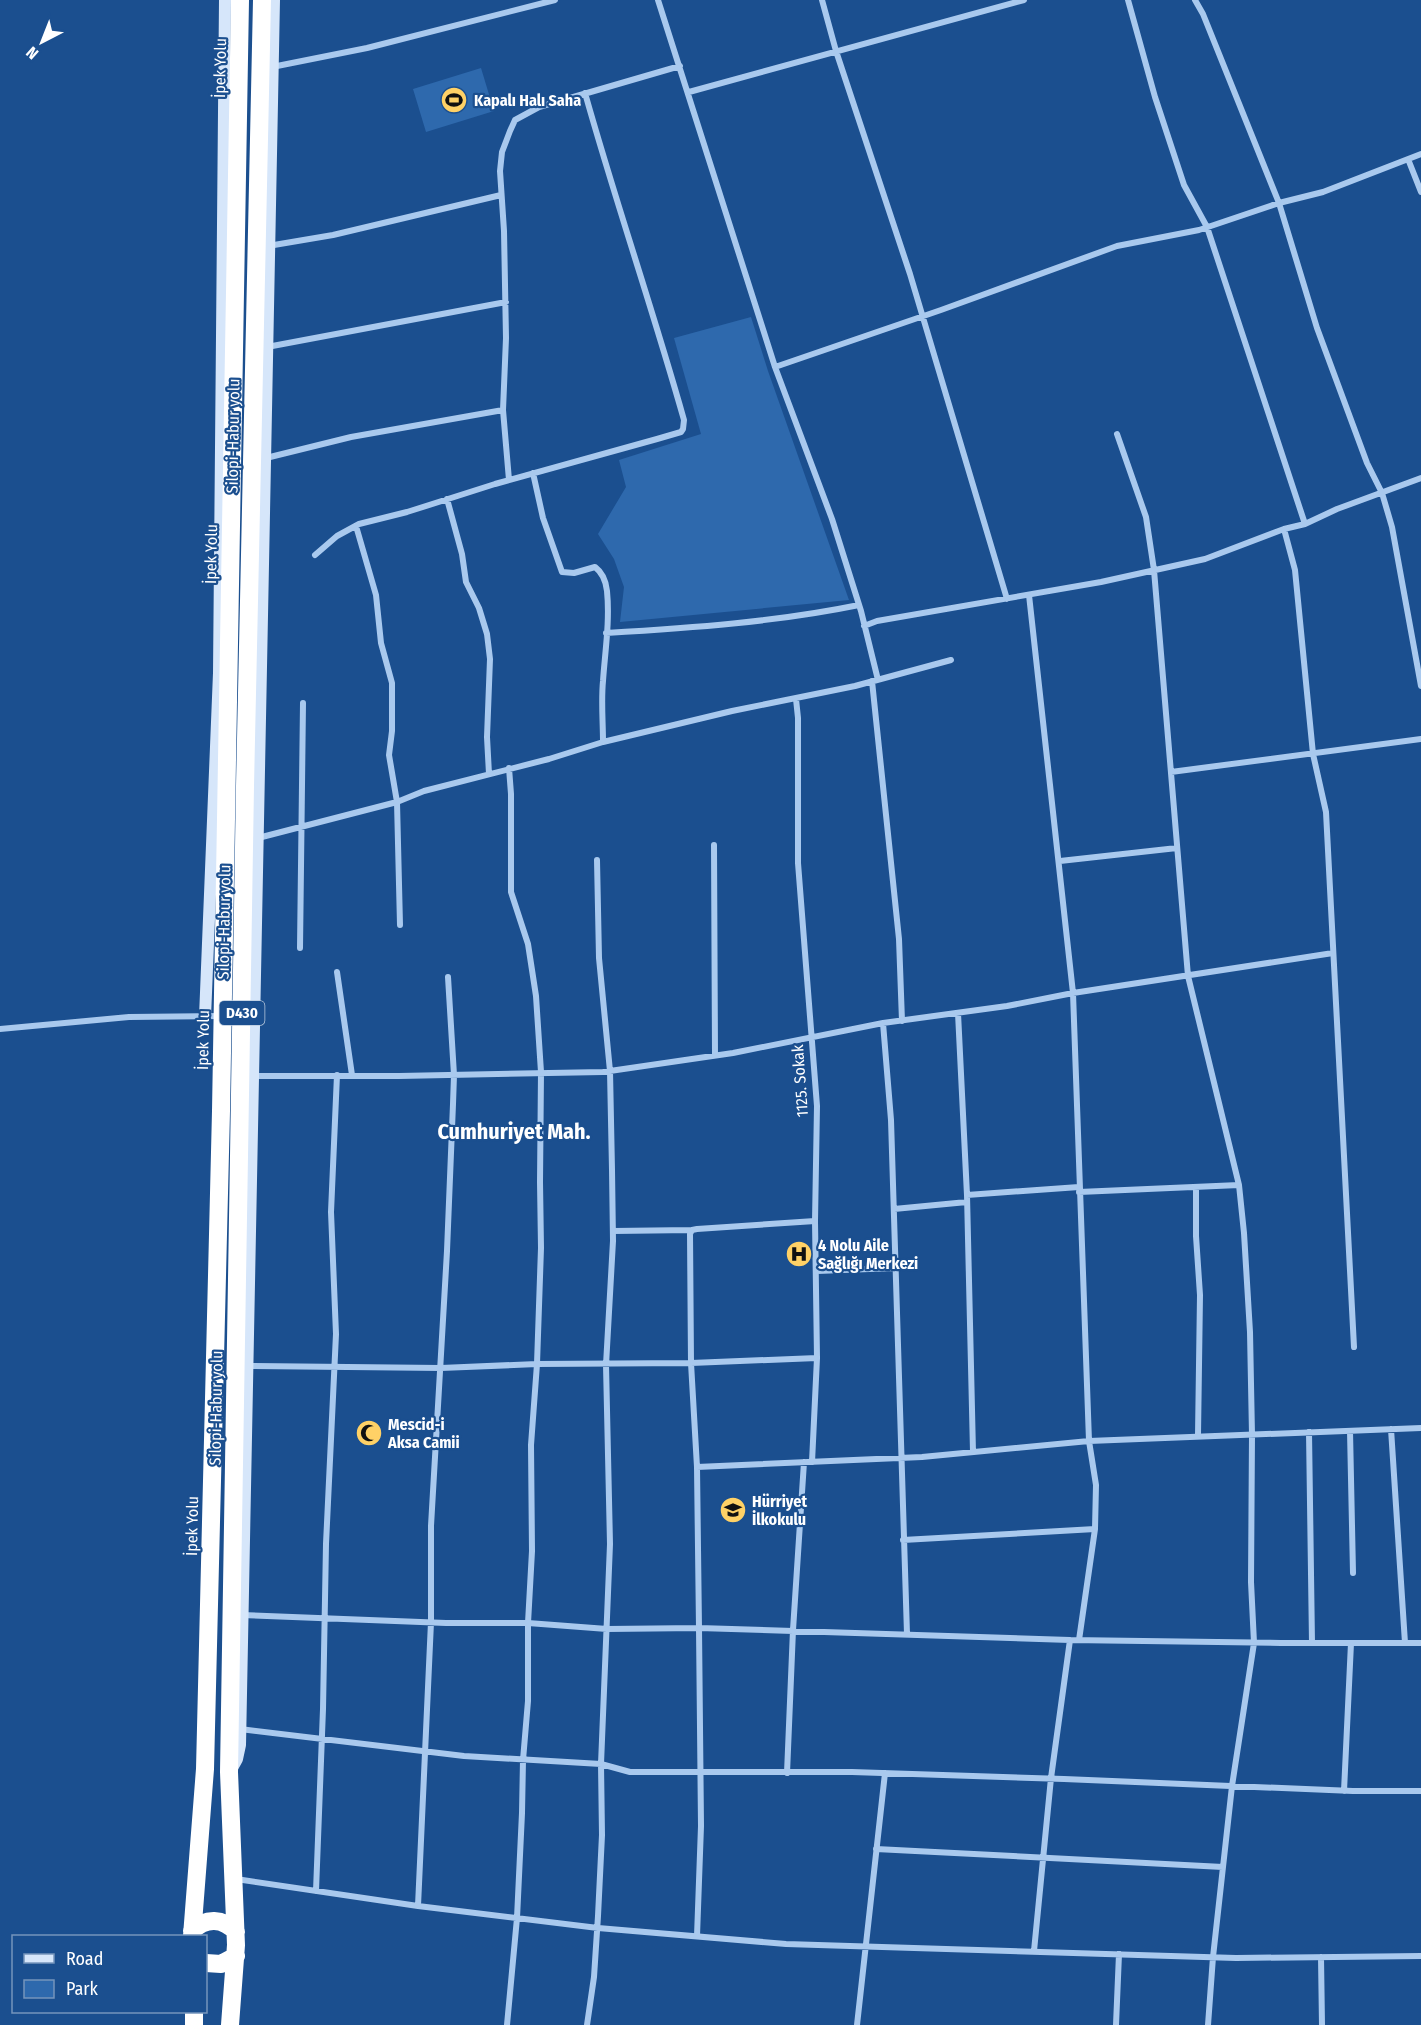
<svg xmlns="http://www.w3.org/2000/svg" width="1421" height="2025" font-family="'Fira Sans Condensed',sans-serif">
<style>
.green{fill:#2e69ad}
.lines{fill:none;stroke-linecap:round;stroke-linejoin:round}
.street{stroke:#a9c9ee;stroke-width:6}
.secondary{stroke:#d6e6fa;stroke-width:12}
.highway{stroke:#fff;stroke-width:18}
.labels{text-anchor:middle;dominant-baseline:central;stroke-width:4.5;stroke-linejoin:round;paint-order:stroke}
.shield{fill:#1b4f8f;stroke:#bbcadd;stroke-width:1.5}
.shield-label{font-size:15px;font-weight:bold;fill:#fff}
.street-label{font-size:16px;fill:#fff;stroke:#1b4f8f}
.poi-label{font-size:16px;font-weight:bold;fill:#fff;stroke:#1b4f8f;text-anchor:start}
.district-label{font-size:22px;font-weight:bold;fill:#fff;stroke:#1b4f8f}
</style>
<rect width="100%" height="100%" fill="#1b4f8f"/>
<path class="green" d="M 481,68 L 494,111 L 426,132 L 413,89 Z
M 751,317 L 768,371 L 849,600 L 620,622 L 624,587 L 614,559 L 598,534 L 626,487 L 619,460 L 701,434 L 674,338 Z"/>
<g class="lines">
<path class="street" d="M 658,0 L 775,367 L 832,519 L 861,611 L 878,680
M 822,0 L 836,51 L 910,274 L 1007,599
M 1128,0 L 1155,97 L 1184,185 L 1207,227 L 1305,524
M 1195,0 L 1203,14 L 1279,203 L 1317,328 L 1367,463 L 1382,493 L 1392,527 L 1421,686
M 272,67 L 367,48 L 555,0
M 689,92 L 1024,0
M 1408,159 L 1421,192
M 268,246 L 333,235 L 501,195
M 267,347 L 506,302
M 775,367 L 941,310 L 1117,246 L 1199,230 L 1279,203 L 1323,192 L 1421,154
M 1117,434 L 1146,517 L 1154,570 L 1188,976 L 1239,1185 L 1244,1233 L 1250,1332 L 1252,1435 L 1251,1582 L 1254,1643 L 1232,1786 L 1213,1957 L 1208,2025
M 266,458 L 351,437 L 503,410
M 533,473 L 543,518 L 562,572 L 574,573 L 595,567 C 603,573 606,581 607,591 C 610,621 605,652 603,681 C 601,701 603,722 603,742
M 509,480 L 503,410 L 506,338 L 504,231 L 500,171 L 502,152 L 510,131 L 515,120 L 539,107 L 680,66
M 447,499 L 462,554 L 466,582 L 479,608 L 487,634 L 490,659 L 487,737 L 489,774
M 356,526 L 376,595 L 381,643 L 392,683 L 392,731 L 389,755 L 397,802 L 400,925
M 1284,529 L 1295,570 L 1313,754 L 1326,812 L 1354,1347
M 315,555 L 337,536 L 359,524 L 407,512 L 495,484 L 657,439 L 681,432 L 683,429 L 684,420 C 653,310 616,203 585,93
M 1029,595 L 1073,993 L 1089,1441 L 1096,1485 L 1095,1529 L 1079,1640
M 864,626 L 877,621 L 1101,582 L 1205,559 L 1284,529 L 1305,524 L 1337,509 L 1421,478
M 606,633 C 691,628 776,622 859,605
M 872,681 L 899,939 L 902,1021
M 796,699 L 798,718 L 798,863 L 817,1106 L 815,1221 L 817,1358 L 812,1462
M 1171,772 L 1421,739
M 258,838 L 397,802 L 424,791 L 549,759 L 603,742 L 732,711 L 855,686 L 951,660
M 714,845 L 715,1055
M 1060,861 L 1177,848
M 300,948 L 303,703
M 337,972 L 352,1075
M 958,1013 L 967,1195 L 973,1452
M 883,1023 L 891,1120 L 907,1634
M 0,1029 L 129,1017 L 222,1016
M 253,1076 L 399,1076 L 603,1072 L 733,1053 L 883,1023 L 1007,1006 L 1073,993 L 1333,953
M 1196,1187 L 1196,1236 L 1200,1295 L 1198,1435
M 1079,1192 L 1239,1185
M 967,1195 L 1079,1187
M 894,1209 L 967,1202
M 613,1231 L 692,1230
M 817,1271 L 896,1268
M 247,1366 L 441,1368 L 537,1364 L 691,1363 L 817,1358
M 1391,1429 L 1405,1643
M 1350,1431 L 1353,1573
M 1309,1432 L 1312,1643
M 697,1467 L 922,1457 L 1089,1441 L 1421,1428
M 903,1540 L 1095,1529
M 241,1615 L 446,1623 L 528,1623 L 607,1629 L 699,1628 L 1070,1640 L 1281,1643 L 1421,1643
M 240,1729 L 464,1756 L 601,1764 L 630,1772 L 852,1772 L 1064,1779 L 1353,1791 L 1421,1791
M 787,1773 L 793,1630 L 804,1462
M 1344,1791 L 1351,1643
M 876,1849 L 1223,1867
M 236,1879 L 418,1906 L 598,1928 L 786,1944 L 1236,1958 L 1421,1956
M 316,1891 L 323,1709 L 326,1544 L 336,1334 L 331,1212 L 337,1075
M 418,1906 L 431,1622 L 431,1526 L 447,1251 L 453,1104 L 454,1075 L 448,977
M 697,1936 L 701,1826 L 699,1628 L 697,1467 L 691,1363 L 690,1234 L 692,1230 L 697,1229 L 815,1221
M 1034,1951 L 1051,1778 L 1070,1640
M 1321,1957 L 1322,2025
M 507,2025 L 517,1918 L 522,1813 L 523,1760 L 528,1701 L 528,1623 L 532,1551 L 531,1445 L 537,1364 L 541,1248 L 540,1182 L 541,1072 L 536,996 L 528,944 L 511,892 L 511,794 L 509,768
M 587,2025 L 594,1977 L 598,1916 L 602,1835 L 601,1764 L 610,1544 L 606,1365 L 613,1241 L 612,1170 L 610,1071 L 599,958 L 597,860
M 857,2025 L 885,1773
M 1116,2025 L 1119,1954"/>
<path class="secondary" d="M 205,1017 L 219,673 L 225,0
M 232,1768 L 237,1759 L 240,1745 L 274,0"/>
<path class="highway" d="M 192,1931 C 206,1917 223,1918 236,1932
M 192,1936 L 205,1769 L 221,1111 L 240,0
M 206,1963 L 221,1964 L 236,1956
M 194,2012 L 194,2025
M 230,2025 L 236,1945 L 229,1772 L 245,786 L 262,0"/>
</g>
<defs>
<symbol id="stadium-disc" viewBox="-11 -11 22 22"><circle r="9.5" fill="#ffd166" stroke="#1b4f8f"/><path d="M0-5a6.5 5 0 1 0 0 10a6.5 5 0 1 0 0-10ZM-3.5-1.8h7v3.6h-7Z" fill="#111"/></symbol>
<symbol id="hospital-disc" viewBox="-11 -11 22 22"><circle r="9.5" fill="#ffd166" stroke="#1b4f8f"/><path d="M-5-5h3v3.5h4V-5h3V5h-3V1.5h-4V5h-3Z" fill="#111"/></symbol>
<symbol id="mosque-disc" viewBox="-11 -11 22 22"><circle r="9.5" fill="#ffd166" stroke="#1b4f8f"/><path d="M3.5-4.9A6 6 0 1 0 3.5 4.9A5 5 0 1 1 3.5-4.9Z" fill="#111"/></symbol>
<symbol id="school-disc" viewBox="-11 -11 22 22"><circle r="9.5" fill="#ffd166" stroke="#1b4f8f"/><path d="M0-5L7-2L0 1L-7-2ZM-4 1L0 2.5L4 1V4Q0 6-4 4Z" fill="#111"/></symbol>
</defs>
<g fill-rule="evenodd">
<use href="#stadium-disc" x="439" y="85" width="30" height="30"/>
<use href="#hospital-disc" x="784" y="1239" width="30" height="30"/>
<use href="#mosque-disc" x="354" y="1418" width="30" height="30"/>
<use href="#school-disc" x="718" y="1495" width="30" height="30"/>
</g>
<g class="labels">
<rect class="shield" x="219.5" y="1001" width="45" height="24" rx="4.5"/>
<g class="shield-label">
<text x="242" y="1013">D430</text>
</g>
<g class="street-label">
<text transform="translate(220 68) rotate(-89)">İpek Yolu</text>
<text transform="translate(233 436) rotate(-89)">Silopi-Habur yolu</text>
<text transform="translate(211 554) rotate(-89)">İpek Yolu</text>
<text transform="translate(224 922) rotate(-89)">Silopi-Habur yolu</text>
<text transform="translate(203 1040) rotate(-89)">İpek Yolu</text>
<text transform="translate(800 1081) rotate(-94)">1125. Sokak</text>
<text transform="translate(216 1408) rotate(-89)">Silopi-Habur yolu</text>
<text transform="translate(192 1526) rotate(-89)">İpek Yolu</text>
</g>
<g class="poi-label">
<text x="474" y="100">Kapalı Halı Saha</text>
<text x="818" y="1245">4 Nolu Aile<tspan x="818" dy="18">Sağlığı Merkezi</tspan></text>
<text x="388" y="1424">Mescid-i<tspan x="388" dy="18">Aksa Camii</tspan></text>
<text x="752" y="1501">Hürriyet<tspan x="752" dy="18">İlkokulu</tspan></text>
</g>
<g class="district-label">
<text x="514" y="1131">Cumhuriyet Mah.</text>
</g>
</g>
<rect x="12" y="1935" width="195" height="78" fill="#1b4f8f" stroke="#7695bc" stroke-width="1.5"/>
<rect x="24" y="1954" width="30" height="9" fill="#d6e6fa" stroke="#7695bc" stroke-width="1.5"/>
<text x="66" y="1965" font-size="18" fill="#ffffff">Road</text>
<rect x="24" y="1980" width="30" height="18" fill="#2e69ad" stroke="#7695bc" stroke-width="1.5"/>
<text x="66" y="1995" font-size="18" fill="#ffffff">Park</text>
<g transform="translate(42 42) rotate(222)" stroke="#1b4f8f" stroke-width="4.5" paint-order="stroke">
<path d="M0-4.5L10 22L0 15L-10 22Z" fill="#ffffff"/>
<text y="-9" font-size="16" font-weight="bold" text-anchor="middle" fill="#ffffff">N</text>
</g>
</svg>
